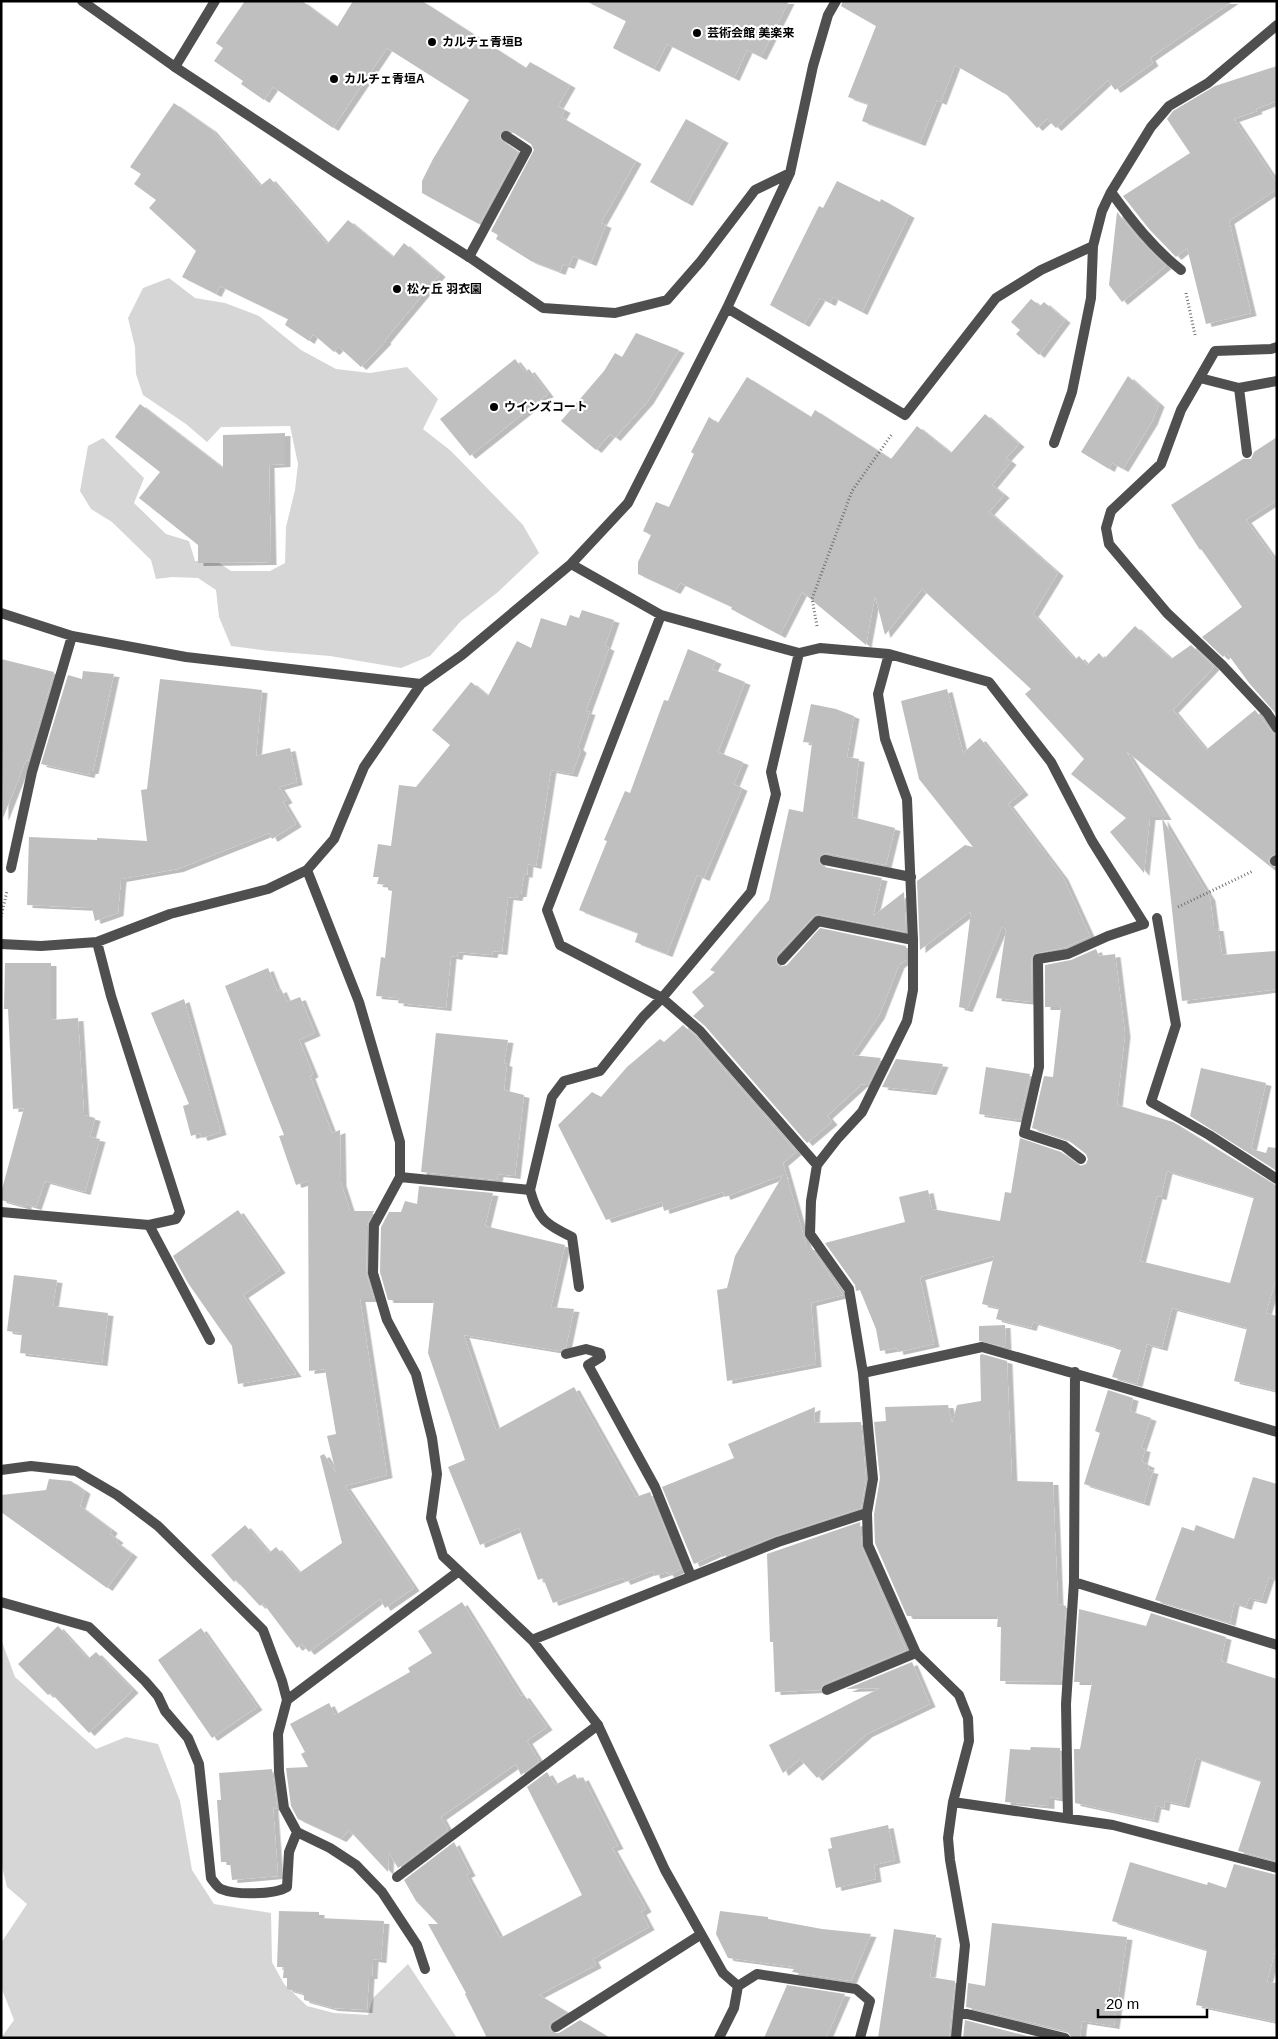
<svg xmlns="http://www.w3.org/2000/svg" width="1278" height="2039" font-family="Arial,'Noto Sans JP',sans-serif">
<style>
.green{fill:#d6d6d6}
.building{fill:#bfbfbf;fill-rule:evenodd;filter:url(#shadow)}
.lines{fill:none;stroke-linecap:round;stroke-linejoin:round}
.path{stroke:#717171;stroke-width:3;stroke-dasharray:1 2.5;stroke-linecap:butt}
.lane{stroke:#4f4f4f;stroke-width:10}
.street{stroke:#4f4f4f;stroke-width:10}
.poi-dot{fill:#000;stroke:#fff;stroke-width:2}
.labels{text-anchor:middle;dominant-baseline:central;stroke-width:4.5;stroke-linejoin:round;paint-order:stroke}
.poi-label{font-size:12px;font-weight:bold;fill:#000;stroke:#fff;text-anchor:start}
</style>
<defs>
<filter id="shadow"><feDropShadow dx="5.5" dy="3" stdDeviation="0" flood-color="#0004"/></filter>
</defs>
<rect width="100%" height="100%" fill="#fff"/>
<path class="green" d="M 169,278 L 195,298 L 225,303 L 259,316 L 301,350 L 336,369 L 370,373 L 407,367 L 438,399 L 423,429 L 451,451 L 523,525 L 539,553 L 498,592 L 461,621 L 430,656 L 401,668 L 330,656 L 269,651 L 231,646 L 219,617 L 216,590 L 198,578 L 172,577 L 156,579 L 151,560 L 112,522 L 91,509 L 80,491 L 88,446 L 103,438 L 144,478 L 134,503 L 166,534 L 189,541 L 195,561 L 219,563 L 231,571 L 270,571 L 285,563 L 286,527 L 295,490 L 298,464 L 290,426 L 221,427 L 207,442 L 186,424 L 143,395 L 136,374 L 135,347 L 128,318 L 143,288 Z
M 1,1639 L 15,1677 L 96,1749 L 126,1737 L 158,1744 L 180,1801 L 192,1870 L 214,1904 L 271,1913 L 272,1962 L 284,1984 L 307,2006 L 334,2013 L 368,2015 L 373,1998 L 408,1964 L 457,2038 L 1,2038 L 14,2020 L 1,1987 L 1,1943 L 27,1904 L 7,1887 L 1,1863 Z"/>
<path class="building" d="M 245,1 L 302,1 L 337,27 L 353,1 L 422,1 L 526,68 L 530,62 L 570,85 L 558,106 L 565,110 L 561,117 L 636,161 L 601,223 L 606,225 L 591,263 L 573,256 L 569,266 L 563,264 L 560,272 L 531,261 L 496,239 L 498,235 L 491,231 L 534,150 L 531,144 L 509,130 L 503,130 L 501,132 L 500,139 L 518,152 L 479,224 L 422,193 L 422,181 L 433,159 L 469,100 L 387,48 L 333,128 L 273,87 L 264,100 L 241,84 L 243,81 L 214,61 L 223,48 L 216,43 Z
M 586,1 L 789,1 L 761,57 L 747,50 L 734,78 L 667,44 L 654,69 L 613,48 L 626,21 Z
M 843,1 L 1233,1 L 1150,58 L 1153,63 L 1115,90 L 1108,80 L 1056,128 L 1047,119 L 1037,128 L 1007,95 L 955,65 L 941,102 L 937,100 L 920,143 L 862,121 L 868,104 L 848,97 L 876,26 L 841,6 Z
M 1277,66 L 1277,101 L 1256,109 L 1257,111 L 1234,119 L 1277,183 L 1277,189 L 1229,221 L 1251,313 L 1206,324 L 1187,248 L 1176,257 L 1149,229 L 1123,196 L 1190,153 L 1167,119 L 1173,111 L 1215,86 Z
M 174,103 L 211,129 L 260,186 L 270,178 L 327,244 L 348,220 L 393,257 L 404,243 L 440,274 L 385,340 L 386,341 L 361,367 L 339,347 L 334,352 L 313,334 L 309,341 L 285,325 L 288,319 L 220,286 L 216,294 L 182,277 L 196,251 L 149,208 L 156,200 L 134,184 L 141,174 L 130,167 Z
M 686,119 L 723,140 L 687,203 L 650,182 Z
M 837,181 L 880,202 L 881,199 L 909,215 L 862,312 L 833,297 L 830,303 L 820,298 L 804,324 L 770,305 L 819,206 L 823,208 Z
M 1117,212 L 1138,238 L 1166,266 L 1122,302 L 1109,285 Z
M 1031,299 L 1040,306 L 1044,302 L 1065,320 L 1039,355 L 1016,334 L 1020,330 L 1011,322 Z
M 636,333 L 679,350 L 648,401 L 615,438 L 610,434 L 596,450 L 561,421 L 604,371 L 615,353 L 622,357 Z
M 515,359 L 525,372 L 529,369 L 548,394 L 470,456 L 440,419 Z
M 1128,376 L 1159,404 L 1152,422 L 1123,469 L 1112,463 L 1109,469 L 1081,452 Z
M 747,377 L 811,417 L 815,410 L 891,459 L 917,426 L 951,453 L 985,414 L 1019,444 L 1006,458 L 1011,462 L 992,485 L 1004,495 L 989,512 L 1058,573 L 1033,614 L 1075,660 L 1079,656 L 1087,665 L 1099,653 L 1104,659 L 1135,626 L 1171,659 L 1191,645 L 1214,667 L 1173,710 L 1206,750 L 1255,710 L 1272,732 L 1277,735 L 1277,853 L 1270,857 L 1268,861 L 1271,866 L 1277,867 L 1277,872 L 1126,751 L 1166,817 L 1150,817 L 1144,873 L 1110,832 L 1126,818 L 1071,774 L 1084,759 L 1025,694 L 1031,689 L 922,589 L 885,635 L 875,596 L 866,645 L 802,592 L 780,635 L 731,609 L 732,607 L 680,583 L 675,591 L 638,574 L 638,562 L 651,535 L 643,531 L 656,502 L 669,507 L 694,454 L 691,452 L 709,417 L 718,423 Z
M 140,404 L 223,468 L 223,435 L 285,433 L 285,464 L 269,465 L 271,562 L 198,563 L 198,545 L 139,498 L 160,472 L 115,437 Z
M 1277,437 L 1277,500 L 1246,520 L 1277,563 L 1277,715 L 1249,683 L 1227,653 L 1223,657 L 1202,637 L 1242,607 L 1201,549 L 1200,550 L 1171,505 L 1243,459 L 1251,459 L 1254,452 Z
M 582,610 L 614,620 L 605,646 L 609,648 L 586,711 L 590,712 L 578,747 L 581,750 L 572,774 L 551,770 L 536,866 L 528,864 L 527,875 L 524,874 L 521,894 L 518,894 L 517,898 L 508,897 L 502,952 L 493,951 L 492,955 L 458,952 L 457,957 L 451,956 L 446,1008 L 398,1003 L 399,998 L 376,996 L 381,957 L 385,958 L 392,891 L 388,890 L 388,885 L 377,884 L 379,877 L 373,877 L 378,844 L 391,846 L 399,785 L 416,787 L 450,745 L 432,730 L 471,682 L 488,696 L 517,641 L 531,648 L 541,618 L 566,626 L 570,615 L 579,618 Z
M 688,649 L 716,661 L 712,669 L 745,682 L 718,752 L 743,762 L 734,784 L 742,788 L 704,878 L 697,875 L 667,954 L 635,942 L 638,933 L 579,910 L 607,841 L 604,840 L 625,791 L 630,793 L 664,700 L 668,701 Z
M 1,659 L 54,672 L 28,761 L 26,760 L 3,818 Z
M 83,671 L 114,674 L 93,771 L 90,771 L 89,775 L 41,764 L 68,675 L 82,679 Z
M 160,679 L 262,690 L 256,756 L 290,748 L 297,782 L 279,787 L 287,800 L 283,802 L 296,824 L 272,839 L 269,833 L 178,869 L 121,879 L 118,913 L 95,921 L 92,908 L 27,905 L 29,837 L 97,840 L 97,838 L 147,841 L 141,790 L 147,789 Z
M 947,689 L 963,753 L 980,738 L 1023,792 L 1008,804 L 1063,877 L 1090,936 L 1066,947 L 1034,954 L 1031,959 L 1032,1002 L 996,998 L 1006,929 L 1002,927 L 967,1009 L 959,1007 L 971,911 L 920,950 L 917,881 L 965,845 L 973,847 L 919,779 L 901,701 Z
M 811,704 L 836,709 L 854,716 L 847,757 L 859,759 L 852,817 L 895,828 L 886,865 L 826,853 L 820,856 L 819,863 L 824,867 L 882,878 L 873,916 L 904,892 L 906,932 L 816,914 L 777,955 L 776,962 L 780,967 L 787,965 L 820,928 L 906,946 L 906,960 L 899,965 L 879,1016 L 852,1055 L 881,1058 L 868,1085 L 862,1084 L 827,1116 L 832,1122 L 807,1143 L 705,1026 L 693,1016 L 704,1006 L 692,992 L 715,972 L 710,970 L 769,900 L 789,809 L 803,812 L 812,743 L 803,742 Z
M 1162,818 L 1210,898 L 1214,928 L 1218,928 L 1222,955 L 1277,951 L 1277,989 L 1182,1001 Z
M 1096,949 L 1099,956 L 1115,954 L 1125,1034 L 1117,1105 L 1173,1122 L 1277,1186 L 1277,1275 L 1266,1313 L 1277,1316 L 1277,1391 L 1234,1381 L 1247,1328 L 1172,1308 L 1162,1348 L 1147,1344 L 1137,1384 L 1112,1377 L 1121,1350 L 1116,1349 L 1116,1347 L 1033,1322 L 1031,1328 L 996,1319 L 999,1308 L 982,1304 L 994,1256 L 920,1277 L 934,1344 L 898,1352 L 897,1348 L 880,1351 L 876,1329 L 860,1290 L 856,1291 L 855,1285 L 825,1243 L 905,1222 L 899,1197 L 928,1190 L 932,1209 L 1000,1221 L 1005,1192 L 1011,1193 L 1020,1138 L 1061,1152 L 1080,1166 L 1086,1164 L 1088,1159 L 1086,1154 L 1068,1140 L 1032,1128 L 1044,1076 L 1053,1077 L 1061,1007 L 1045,1007 L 1045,965 L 1071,960 ZM 1167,1171 L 1254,1197 L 1230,1283 L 1140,1261 L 1157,1196 L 1161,1197 Z
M 5,963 L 51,963 L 51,1020 L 78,1018 L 84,1115 L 95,1118 L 90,1137 L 100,1139 L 85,1192 L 45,1181 L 36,1207 L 26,1204 L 26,1207 L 1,1200 L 1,1193 L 24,1108 L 13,1109 L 8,1009 L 4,1009 Z
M 268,968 L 277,991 L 281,989 L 287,1002 L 300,997 L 315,1033 L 299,1040 L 313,1074 L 310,1076 L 332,1133 L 340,1130 L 341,1183 L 350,1211 L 374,1211 L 367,1225 L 366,1273 L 374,1299 L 360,1299 L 387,1475 L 345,1486 L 414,1588 L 385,1608 L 380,1599 L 309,1652 L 302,1644 L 297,1648 L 263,1603 L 260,1606 L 236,1580 L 234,1582 L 211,1555 L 245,1525 L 269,1553 L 276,1547 L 299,1573 L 342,1543 L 320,1456 L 324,1454 L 336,1473 L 327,1436 L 336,1434 L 325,1369 L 309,1371 L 308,1181 L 296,1185 L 279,1136 L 284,1135 L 225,986 Z
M 184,999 L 221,1132 L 202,1138 L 200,1133 L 191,1136 L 183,1106 L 189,1104 L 151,1013 Z
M 683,1025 L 695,1036 L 796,1152 L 783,1163 L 804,1237 L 807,1247 L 811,1247 L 843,1295 L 811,1303 L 816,1364 L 727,1381 L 717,1290 L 727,1288 L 735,1256 L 783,1175 L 725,1197 L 723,1192 L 664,1211 L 662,1202 L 606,1220 L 558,1125 L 592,1092 L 601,1097 L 627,1067 L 660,1039 L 664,1042 Z
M 436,1033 L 508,1040 L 504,1063 L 507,1064 L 504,1090 L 524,1095 L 515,1176 L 498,1174 L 497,1180 L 421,1172 Z
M 896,1059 L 943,1064 L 931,1092 L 882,1087 Z
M 986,1067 L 1030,1074 L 1020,1120 L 979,1114 Z
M 1201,1068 L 1266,1083 L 1251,1149 L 1266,1153 L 1268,1147 L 1277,1148 L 1277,1171 L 1190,1116 Z
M 419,1186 L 493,1193 L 485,1226 L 565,1245 L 551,1307 L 574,1309 L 566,1347 L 560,1351 L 464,1335 L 496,1430 L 574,1387 L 636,1497 L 650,1492 L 681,1569 L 669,1575 L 667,1572 L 655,1576 L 653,1571 L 625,1582 L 623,1578 L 553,1603 L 543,1578 L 538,1580 L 519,1528 L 480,1545 L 448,1467 L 465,1460 L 428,1353 L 434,1300 L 388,1300 L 380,1272 L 381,1227 L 389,1212 L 401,1212 L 405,1201 L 417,1204 Z
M 238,1210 L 280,1270 L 243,1295 L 296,1374 L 238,1384 L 232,1346 L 188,1283 L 173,1256 Z
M 14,1275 L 57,1280 L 53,1306 L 108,1313 L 102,1363 L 20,1353 L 22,1333 L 7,1331 Z
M 1005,1325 L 1006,1347 L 979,1341 L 979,1326 Z
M 982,1354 L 1007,1361 L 1012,1481 L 1053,1482 L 1058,1604 L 1066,1606 L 1061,1682 L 1000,1681 L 1001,1627 L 997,1627 L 998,1616 L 907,1616 L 875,1543 L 874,1514 L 880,1478 L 874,1422 L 886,1421 L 885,1407 L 948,1405 L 952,1423 L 957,1405 L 981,1401 L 980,1355 Z
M 1108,1390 L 1133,1398 L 1130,1411 L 1151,1418 L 1141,1448 L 1145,1449 L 1142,1462 L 1149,1465 L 1148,1470 L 1153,1471 L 1144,1503 L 1084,1484 L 1100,1433 L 1095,1431 Z
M 815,1407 L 814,1423 L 861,1422 L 866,1479 L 861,1508 L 776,1536 L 722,1557 L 720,1552 L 694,1564 L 662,1487 L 734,1458 L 728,1444 Z
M 1253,1477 L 1277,1484 L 1277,1580 L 1269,1577 L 1261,1601 L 1249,1598 L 1246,1607 L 1234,1603 L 1230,1623 L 1155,1600 L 1182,1527 L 1194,1531 L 1196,1525 L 1234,1539 Z
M 49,1479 L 71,1481 L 85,1491 L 80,1506 L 112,1530 L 110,1534 L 118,1540 L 116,1542 L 132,1554 L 107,1588 L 1,1512 L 1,1495 L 46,1490 Z
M 860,1522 L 862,1548 L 906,1650 L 824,1684 L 820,1690 L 775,1692 L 773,1642 L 770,1642 L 767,1554 Z
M 462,1602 L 521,1696 L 524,1695 L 547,1727 L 527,1741 L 539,1761 L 521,1775 L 516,1764 L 441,1817 L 448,1830 L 398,1868 L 389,1853 L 388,1872 L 349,1830 L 341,1839 L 298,1819 L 291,1806 L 286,1768 L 308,1767 L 301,1754 L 305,1752 L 290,1724 L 329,1703 L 335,1715 L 410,1672 L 408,1668 L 432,1653 L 418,1631 Z
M 1079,1609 L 1146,1626 L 1151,1613 L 1226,1637 L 1221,1661 L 1277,1679 L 1277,1861 L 1238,1851 L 1261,1781 L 1196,1758 L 1184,1805 L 1165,1801 L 1164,1808 L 1156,1806 L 1153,1820 L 1075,1803 L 1074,1749 L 1080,1749 L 1092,1682 L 1074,1682 Z
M 58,1626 L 88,1659 L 96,1652 L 133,1690 L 89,1733 L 51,1693 L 48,1695 L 18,1664 Z
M 201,1628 L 257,1707 L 212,1738 L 158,1660 Z
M 912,1662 L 930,1704 L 867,1734 L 817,1778 L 800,1759 L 783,1773 L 769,1745 L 880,1688 L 846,1689 Z
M 1031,1747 L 1060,1748 L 1061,1799 L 1049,1797 L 1049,1806 L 1005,1802 L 1010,1749 L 1030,1750 Z
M 272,1769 L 277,1809 L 273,1807 L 278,1876 L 232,1880 L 230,1862 L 221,1862 L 217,1800 L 221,1800 L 219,1773 Z
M 547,1772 L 555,1785 L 575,1774 L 578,1780 L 583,1777 L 618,1846 L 612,1848 L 646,1909 L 641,1912 L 649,1927 L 593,1959 L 596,1965 L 539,1995 L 567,2012 L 550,2023 L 549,2028 L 552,2033 L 559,2033 L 580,2020 L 610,2038 L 487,2038 L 465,1994 L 466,1993 L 428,1924 L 438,1924 L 416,1901 L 404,1880 L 454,1842 L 470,1873 L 466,1875 L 500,1938 L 582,1895 L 527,1787 Z
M 888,1825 L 895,1860 L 874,1865 L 876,1879 L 836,1888 L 828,1849 L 832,1848 L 830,1838 Z
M 1130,1862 L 1207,1885 L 1208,1882 L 1226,1888 L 1234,1864 L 1277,1875 L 1277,1944 L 1267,1982 L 1277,1983 L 1277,2022 L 1196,2005 L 1207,1950 L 1112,1921 Z
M 279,1911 L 319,1912 L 319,1918 L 384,1921 L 381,1960 L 373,1959 L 372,1976 L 369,1976 L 367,2010 L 333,2008 L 304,2000 L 304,1994 L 287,1989 L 287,1978 L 283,1978 L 284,1967 L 277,1967 Z
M 720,1911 L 768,1917 L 768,1919 L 822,1929 L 871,1934 L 851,1981 L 792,1972 L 795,1967 L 728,1958 L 716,1934 Z
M 992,1923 L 1127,1937 L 1114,2026 L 1082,2021 L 1080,2038 L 1072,2038 L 1067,2031 L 966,2007 L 968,1983 L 985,1986 Z
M 894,1929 L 936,1935 L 930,1977 L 955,1981 L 949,2038 L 878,2038 Z
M 787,1985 L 845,1994 L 826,2038 L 764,2038 Z
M 965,2020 L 1035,2038 L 963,2038 Z"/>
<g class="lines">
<path class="path" d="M 1186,293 L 1195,335
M 817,626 L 812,599 L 852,491 L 892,434
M 1178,907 L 1253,871
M 1,917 L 7,891"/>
<path class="lane" d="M 175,67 L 215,1
M 469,257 L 527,150 L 506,136
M 1200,378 L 1239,388 L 1277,381
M 1239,388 L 1247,453
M 825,860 L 911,877
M 1157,918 L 1176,1025 L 1151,1102 L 1209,1135 L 1277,1179
M 782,960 L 818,921 L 913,940
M 1081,1159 L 1064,1146 L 1024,1133 L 1039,1067 L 1038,959 L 1068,954 L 1108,936 L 1144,924
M 530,1190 C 538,1219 545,1224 572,1237 L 579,1287
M 149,1225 L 210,1340
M 566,1354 L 586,1349 L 600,1353 L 601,1357 L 588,1365 L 655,1487 L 691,1576
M 827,1690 L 916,1653
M 397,1877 L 598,1725
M 556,2027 L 700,1935"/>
<path class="street" d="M 82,1 L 175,67 L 336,173 L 469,257 L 543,308 L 615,313 L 667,300 L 701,261 L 755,190 L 790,173
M 1111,192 C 1132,221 1153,248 1181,270
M 727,308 L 905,415 L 996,298 L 1041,270 L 1093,246
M 1277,347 L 1271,349 L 1215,351 L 1181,410 L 1161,464 L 1111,511 L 1106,528 L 1109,544 L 1167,613 L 1222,665 L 1267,713 L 1277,728
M 1054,443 L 1072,392 L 1091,298 L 1093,246 L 1102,211 L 1111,192 L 1151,127 L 1169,106 L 1208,83 L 1277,25
M 571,564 L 661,615 L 799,653 L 820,648 L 889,654 L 989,682 L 1051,762 L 1092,841 L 1144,924
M 1,613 L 72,636 L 186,657 L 421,684
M 661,615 L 547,910 L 560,945 L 662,998 L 700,1031 L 817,1165
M 889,654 L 878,694 L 885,739 L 907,799 L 913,940 L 913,990 L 907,1021 L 862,1112 L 838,1138 L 817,1165 L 811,1201 L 810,1234 L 849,1289 L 863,1373 L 873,1479 L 867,1513 L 868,1545 L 916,1653 L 959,1695 L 968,1718 L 969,1741 L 953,1802 L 948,1838 L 950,1860 L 965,1945 L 956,2038
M 1275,861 L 1277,860
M 11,868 L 32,772 L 72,636
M 307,870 L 359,1002 L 400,1142 L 400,1177 L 374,1225 L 373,1273 L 387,1320 L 416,1374 L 432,1438 L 437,1474 L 431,1518 L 443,1556 L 532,1640 L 598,1725 L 665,1870 L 723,1973 L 738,1986
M 1,944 L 41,946 L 97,942 L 170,914 L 268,889 L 307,870 L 334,839 L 364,767 L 421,684 L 462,655 L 571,564 L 628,503 L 727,308 L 790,173 L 813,66 L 828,15 L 836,1
M 400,1177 L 530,1190 L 552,1097 L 564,1081 L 600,1071 L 643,1017 L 662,998 L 751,892 L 776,794 L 771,772 L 799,653
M 1,1212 L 149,1225 L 176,1219 L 180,1212 L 111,996 L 97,942
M 863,1373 L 982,1347 L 1277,1432
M 1,1470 L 31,1466 L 76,1471 L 117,1495 L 158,1526 L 263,1630 L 282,1681 L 287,1700 L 278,1734 L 279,1771 L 284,1808 L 297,1832 L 330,1848 L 356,1865 L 382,1892 L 417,1945 L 425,1969
M 1074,1582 L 1277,1645
M 1,1602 L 89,1627 L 145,1681 L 158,1696 L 165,1711 L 188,1738 L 199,1764 L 211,1878 C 214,1882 217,1887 221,1889 C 235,1895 274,1895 287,1887 L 289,1852 L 297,1832
M 532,1640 L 778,1542 L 867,1513
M 287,1700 L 459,1571
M 953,1802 L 1113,1825 L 1277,1868
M 1068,1818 L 1066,1704 L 1074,1582 L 1075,1372
M 959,2012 L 1065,2038
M 719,2038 L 734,2008 L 738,1986 L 757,1974 L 856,1989 L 870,2001 L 860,2038"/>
</g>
<g class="poi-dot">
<circle cx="697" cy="33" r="5"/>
<circle cx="432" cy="42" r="5"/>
<circle cx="334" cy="79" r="5"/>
<circle cx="397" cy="289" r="5"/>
<circle cx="494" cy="407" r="5"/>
</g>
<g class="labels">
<g class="poi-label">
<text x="707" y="33">芸術会館 美楽来</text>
<text x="442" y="42">カルチェ青垣B</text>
<text x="344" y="79">カルチェ青垣A</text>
<text x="407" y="289">松ヶ丘 羽衣園</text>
<text x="504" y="407">ウインズコート</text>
</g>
</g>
<rect width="1278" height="2039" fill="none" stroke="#000000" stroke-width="5"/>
<path d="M1098 2009v8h109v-8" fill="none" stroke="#000000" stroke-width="2.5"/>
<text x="1106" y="2009" font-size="15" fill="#000000" stroke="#ffffff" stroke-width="4" paint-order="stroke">20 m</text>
</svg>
